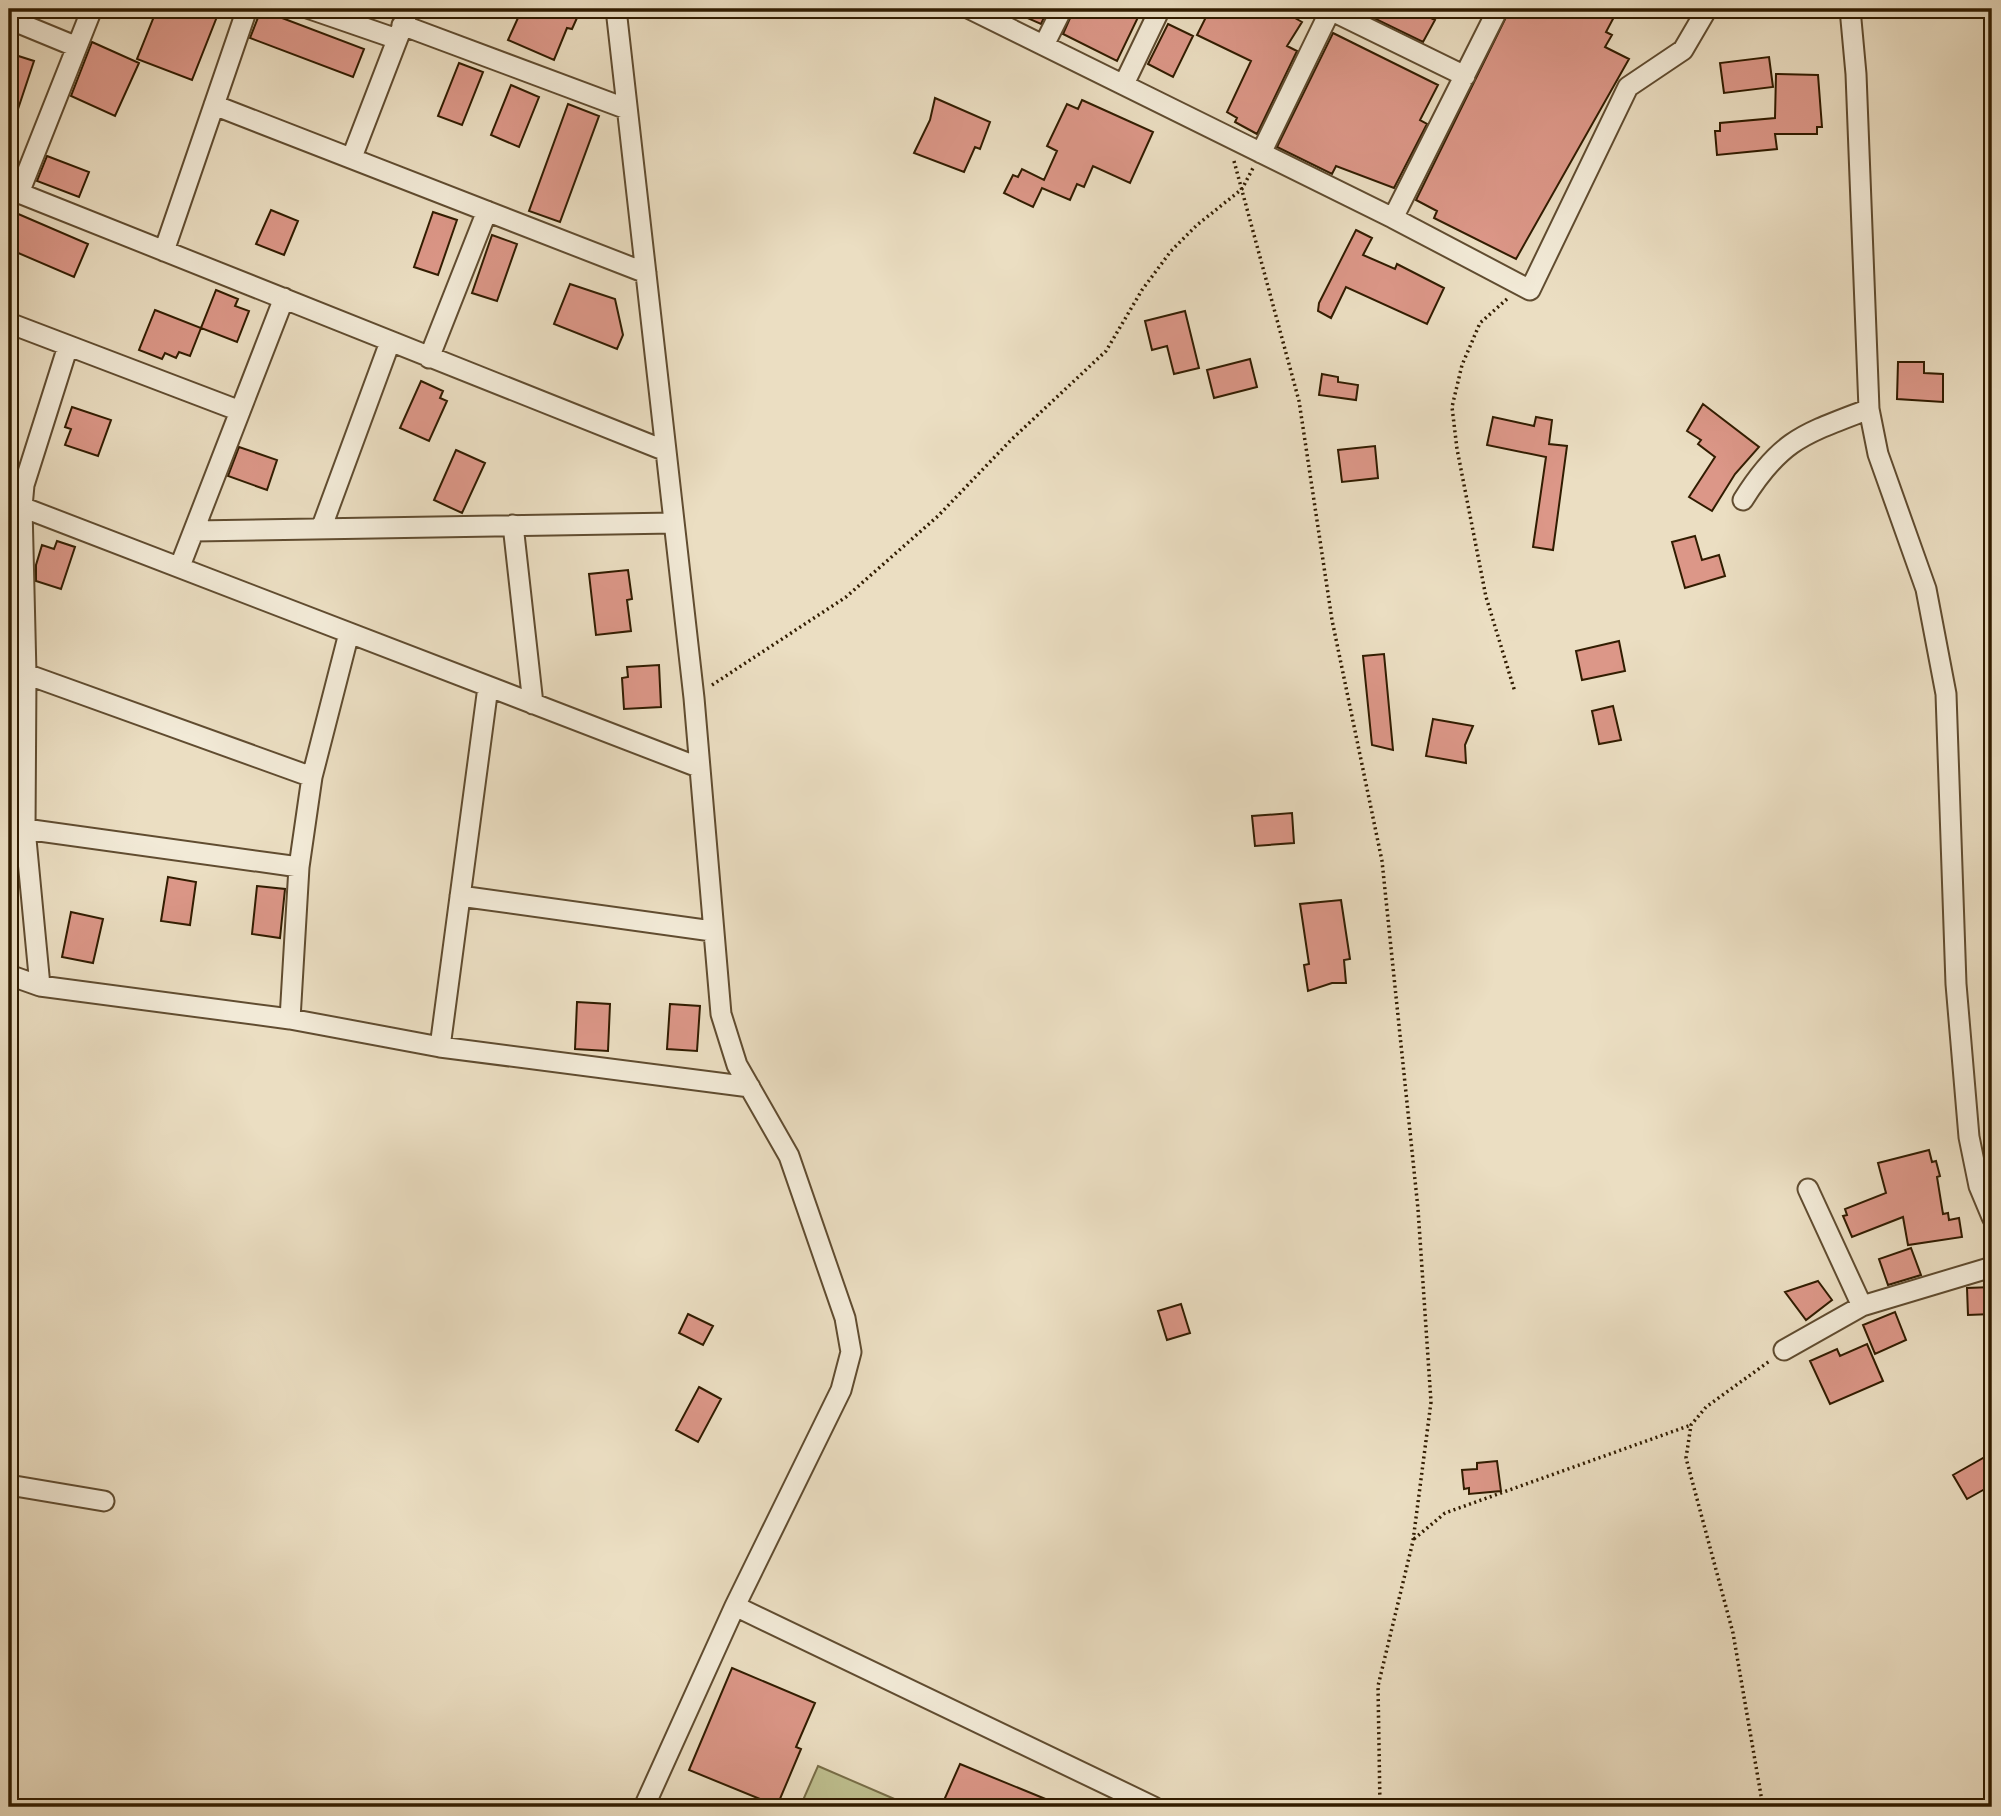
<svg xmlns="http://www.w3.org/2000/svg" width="2001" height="1816" font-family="Alegreya,serif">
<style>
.green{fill:#bebf8f;stroke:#786e48;stroke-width:2}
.building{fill:#dc9788;stroke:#311c00;stroke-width:2}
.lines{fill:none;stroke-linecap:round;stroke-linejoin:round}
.minor-casing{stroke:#604c30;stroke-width:23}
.path{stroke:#311c00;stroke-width:3.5;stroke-dasharray:2 3.5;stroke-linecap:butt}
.minor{stroke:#f2ead7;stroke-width:19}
</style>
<rect width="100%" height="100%" fill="#ebdec2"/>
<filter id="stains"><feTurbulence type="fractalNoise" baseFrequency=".00286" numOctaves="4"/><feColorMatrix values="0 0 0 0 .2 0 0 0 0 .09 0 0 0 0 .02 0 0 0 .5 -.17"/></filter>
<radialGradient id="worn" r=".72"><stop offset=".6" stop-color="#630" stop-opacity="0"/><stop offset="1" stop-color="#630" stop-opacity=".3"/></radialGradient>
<path class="green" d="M 818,1766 L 913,1807 L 800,1807 Z"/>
<path class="building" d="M 157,9 L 220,9 L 192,80 L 137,59 Z
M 522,9 L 581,9 L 572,29 L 567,28 L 554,60 L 508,40 Z
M 1007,9 L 1048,9 L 1041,24 Z
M 1074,9 L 1142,9 L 1117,61 L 1063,34 Z
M 1210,9 L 1279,9 L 1302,22 L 1287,46 L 1297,51 L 1257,134 L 1235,122 L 1237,118 L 1227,112 L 1251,61 L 1197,35 Z
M 1355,9 L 1388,9 L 1403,17 L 1408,9 L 1413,9 L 1435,20 L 1423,42 Z
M 1510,9 L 1598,9 L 1614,17 L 1606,32 L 1612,35 L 1605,47 L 1629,59 L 1516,259 L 1434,218 L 1437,211 L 1416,200 Z
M 261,10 L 364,49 L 353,77 L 250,38 Z
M 1168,24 L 1193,36 L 1173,77 L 1148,64 Z
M 1333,33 L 1438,85 L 1420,120 L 1427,124 L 1394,188 L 1336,166 L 1332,174 L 1277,147 Z
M 92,42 L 139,63 L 115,116 L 71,96 Z
M 9,53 L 34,61 L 12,127 L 9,127 Z
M 1769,57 L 1773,87 L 1724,93 L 1720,63 Z
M 459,63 L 483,72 L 462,125 L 438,116 Z
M 1776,74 L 1818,75 L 1822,127 L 1817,127 L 1817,134 L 1775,134 L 1777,149 L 1717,155 L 1715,131 L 1720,131 L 1720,123 L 1775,118 Z
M 511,85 L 539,97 L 519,147 L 491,135 Z
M 935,98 L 990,122 L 980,149 L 975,147 L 964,172 L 914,153 L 930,120 Z
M 1082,100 L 1153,132 L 1130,183 L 1093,166 L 1084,187 L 1077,184 L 1070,200 L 1042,188 L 1033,207 L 1004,193 L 1013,175 L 1018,177 L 1022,169 L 1044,180 L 1057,151 L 1047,146 L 1067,104 L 1078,109 Z
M 568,104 L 599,116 L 560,222 L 529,211 Z
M 47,156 L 89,172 L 79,197 L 37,181 Z
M 9,210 L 88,244 L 74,277 L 9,249 Z
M 271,210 L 298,221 L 284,255 L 256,244 Z
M 433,212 L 457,220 L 438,275 L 414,267 Z
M 1356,230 L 1372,238 L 1363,255 L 1395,269 L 1397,264 L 1444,288 L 1427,324 L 1346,287 L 1331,318 L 1318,311 L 1319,303 Z
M 492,235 L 517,244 L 497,301 L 472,293 Z
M 570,284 L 615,299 L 623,335 L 617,349 L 554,324 Z
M 216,290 L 238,299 L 235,306 L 249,311 L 237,342 L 201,328 Z
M 155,310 L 201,328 L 190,356 L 179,352 L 176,358 L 165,353 L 162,359 L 139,350 Z
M 1185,311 L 1199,368 L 1174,374 L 1167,346 L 1152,350 L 1145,321 Z
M 1250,359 L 1257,387 L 1214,398 L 1207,370 Z
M 1898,362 L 1924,362 L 1924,373 L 1943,374 L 1943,402 L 1897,399 Z
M 1322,374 L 1338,377 L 1338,382 L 1358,385 L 1356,400 L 1319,395 Z
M 421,381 L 443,391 L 440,398 L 447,401 L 429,441 L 400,428 Z
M 1703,404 L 1759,447 L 1735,474 L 1712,511 L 1689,497 L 1715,457 L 1698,444 L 1701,440 L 1687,431 Z
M 72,407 L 111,420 L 98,456 L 65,445 L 71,429 L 65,427 Z
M 1493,417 L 1534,426 L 1536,417 L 1552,420 L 1549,444 L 1567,446 L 1553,550 L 1533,547 L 1546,457 L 1487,445 Z
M 1375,446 L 1378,478 L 1342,482 L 1338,450 Z
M 239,447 L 277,460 L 267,490 L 228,476 Z
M 456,450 L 485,463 L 462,513 L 434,500 Z
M 1695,536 L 1702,560 L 1719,555 L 1725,576 L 1685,588 L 1672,542 Z
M 57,541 L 75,547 L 61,589 L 36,581 L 36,565 L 42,545 L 54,549 Z
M 628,570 L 632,599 L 627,600 L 631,631 L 596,635 L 589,574 Z
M 1619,641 L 1625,671 L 1582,680 L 1576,651 Z
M 1384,654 L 1393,750 L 1372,745 L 1363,656 Z
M 659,665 L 661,707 L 624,709 L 622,678 L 628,677 L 627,667 Z
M 1613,706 L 1621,740 L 1599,744 L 1592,711 Z
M 1433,719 L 1473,726 L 1465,745 L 1466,763 L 1426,756 Z
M 1292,813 L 1294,843 L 1255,846 L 1252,816 Z
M 168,877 L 196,882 L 190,925 L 161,921 Z
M 257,886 L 285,889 L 280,938 L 252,934 Z
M 1341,900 L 1350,959 L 1344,960 L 1346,983 L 1332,983 L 1308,991 L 1304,965 L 1309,964 L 1300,904 Z
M 71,912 L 103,919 L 93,963 L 62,957 Z
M 577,1002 L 610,1004 L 608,1051 L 575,1049 Z
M 670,1004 L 700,1006 L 697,1051 L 667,1049 Z
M 1929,1150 L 1932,1162 L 1936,1161 L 1940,1176 L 1937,1177 L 1943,1214 L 1948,1213 L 1949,1220 L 1959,1218 L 1962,1237 L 1908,1245 L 1903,1217 L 1852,1237 L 1843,1216 L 1847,1215 L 1845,1209 L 1886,1193 L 1878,1163 Z
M 1911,1248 L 1921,1275 L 1888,1285 L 1879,1259 Z
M 1818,1281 L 1832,1300 L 1806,1320 L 1785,1292 Z
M 1992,1287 L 1992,1314 L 1968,1315 L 1967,1288 Z
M 1181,1304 L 1190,1333 L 1167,1340 L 1158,1311 Z
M 1895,1312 L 1906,1340 L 1875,1354 L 1863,1325 Z
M 688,1314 L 713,1326 L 703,1345 L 679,1333 Z
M 1867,1344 L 1883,1381 L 1830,1404 L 1810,1361 L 1837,1349 L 1840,1356 Z
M 699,1387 L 721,1399 L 698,1442 L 676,1430 Z
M 1992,1453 L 1992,1485 L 1967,1499 L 1953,1475 Z
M 1497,1461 L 1501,1491 L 1469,1494 L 1469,1488 L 1464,1489 L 1462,1470 L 1477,1469 L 1477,1463 Z
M 732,1668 L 815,1703 L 796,1747 L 801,1749 L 777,1806 L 689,1770 Z
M 960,1764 L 1065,1807 L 941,1807 Z"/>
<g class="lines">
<defs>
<path id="minor" d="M 310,9 L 397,39
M 616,9 L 694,698 L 721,1014 L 737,1065 L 789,1156 L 845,1318 L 851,1352 L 841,1390 L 735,1606 L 644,1807
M 970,9 L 1393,218 L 1530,290 L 1628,87 L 1683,50 L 1707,9
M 1328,9 L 1465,76
M 1850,9 L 1856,74 L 1869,409 L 1878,454 L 1926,589 L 1946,694 L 1956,984 L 1969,1137 L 1979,1186 L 1992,1217
M 9,19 L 77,47
M 402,25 L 627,109
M 1044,45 L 1062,9
M 1124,84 L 1160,9
M 214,105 L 646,273
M 1261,153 L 1331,9
M 352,157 L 409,9
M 9,189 L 666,451
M 19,193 L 92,9
M 1393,218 L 1498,9
M 164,251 L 247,9
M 9,323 L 240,411
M 429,358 L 487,211
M 1743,500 C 1781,439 1804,434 1869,409
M 22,507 L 698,767
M 513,525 L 533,704
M 321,529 L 390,342
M 194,531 L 674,523
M 180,566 L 284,298
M 26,674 L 312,777
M 25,829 L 299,867
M 460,896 L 712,931
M 9,975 L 40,986 L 290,1019 L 440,1047 L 750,1087
M 40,986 L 25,829 L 26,674 L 22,507 L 24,485 L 68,346
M 290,1019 L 299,867 L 312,777 L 349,633
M 440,1047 L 488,687
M 1808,1189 L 1862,1306
M 1784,1350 L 1862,1306 L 1992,1267
M 9,1485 L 104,1501
M 735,1606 L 1154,1807"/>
</defs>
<use href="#minor" class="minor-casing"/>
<path class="path" d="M 1234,161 L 1299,401 L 1332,620 L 1382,861 L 1418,1209 L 1431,1402 L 1413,1541 L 1378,1686 L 1380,1807
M 1507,299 L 1480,323 L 1462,365 L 1452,407 L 1457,449 L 1486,597 L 1515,692
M 712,685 L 846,597 L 938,516 L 1011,440 L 1106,351 L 1142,290 L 1171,251 L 1197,225 L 1242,189 L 1253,168
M 1414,1539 L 1445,1513 L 1691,1425
M 1763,1807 L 1733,1633 L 1686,1458 L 1691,1425 L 1706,1407 L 1771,1360"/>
<use href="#minor" class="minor"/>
</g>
<rect width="2001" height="1816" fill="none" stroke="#ebdec2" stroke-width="35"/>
<rect x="10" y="10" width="1980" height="1795" fill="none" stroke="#311c00" stroke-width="3.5"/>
<rect x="18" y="18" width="1966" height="1781" fill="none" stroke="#311c00" stroke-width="2"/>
<rect width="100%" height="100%" filter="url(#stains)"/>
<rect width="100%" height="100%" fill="url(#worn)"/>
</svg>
